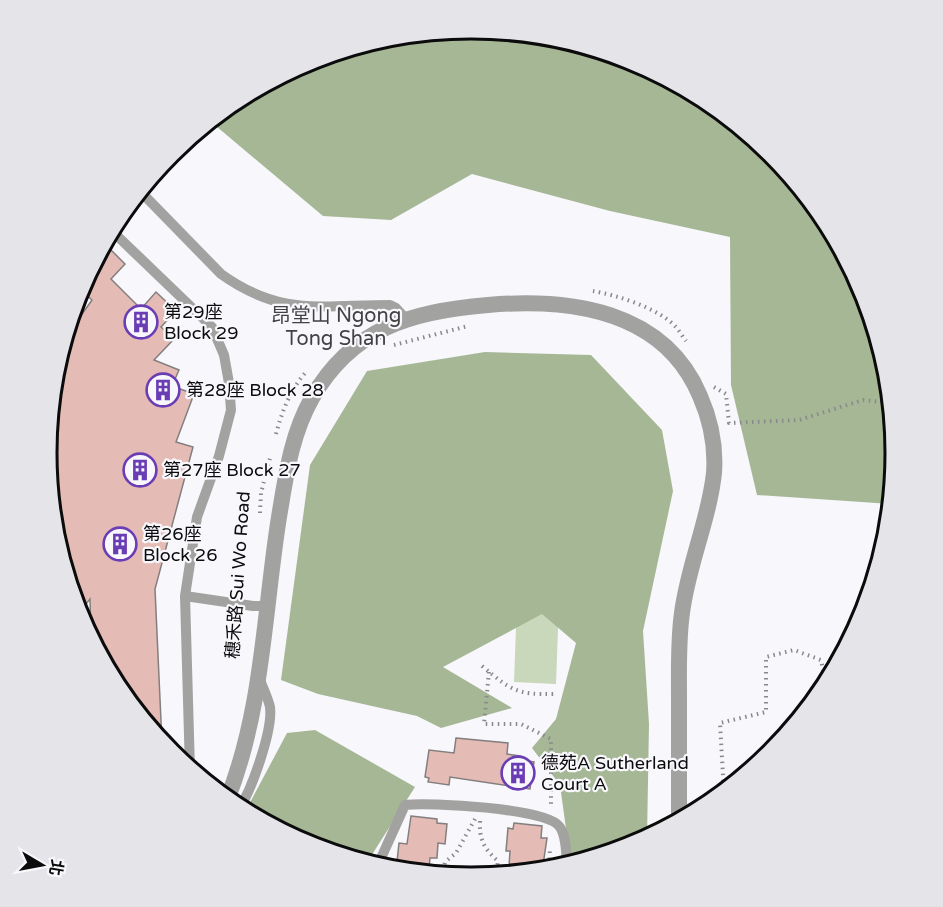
<svg xmlns="http://www.w3.org/2000/svg" width="943" height="907" font-family="'Varela Round','Noto Sans TC',sans-serif">
<style>
.green{fill:#c9d7bb}
.forest{fill:#a6b796}
.building{fill:#e5bbb6;stroke:#837f7e;stroke-width:1.5}
.lines{fill:none;stroke-linecap:round;stroke-linejoin:round}
.path{stroke:#89898c;stroke-width:4;stroke-dasharray:1.5 4.5;stroke-linecap:butt}
.service{stroke:#a2a2a0;stroke-width:10}
.tertiary{stroke:#a2a2a0;stroke-width:16}
.labels{text-anchor:middle;dominant-baseline:central;stroke-width:4.5;stroke-linejoin:round;paint-order:stroke}
.poi-label{font-size:18px;fill:#0b0b0c;stroke:#f7f7fc;text-anchor:start}
.street-label{font-size:18px;fill:#0b0b0c;stroke:#f7f7fc}
.neighbourhood-label{font-size:20px;fill:#424245;stroke:#f7f7fc}
.rim{fill:none;stroke:#0b0b0c;stroke-width:3}
</style>
<rect width="100%" height="100%" fill="#f7f7fc"/>
<path class="green" d="M 517,600 L 559,602 L 556,684 L 514,682 Z"/>
<path class="forest" d="M 472,29 L 555,37 L 634,61 L 708,100 L 772,153 L 825,218 L 864,291 L 888,371 L 896,454 L 891,504 L 757,495 L 731,385 L 730,237 L 610,211 L 472,174 L 391,220 L 323,216 L 210,121 L 236,100 L 309,61 L 389,37 Z
M 485,352 L 591,355 L 662,430 L 673,491 L 643,631 L 649,724 L 647,839 L 634,846 L 571,865 L 560,785 L 532,748 L 556,719 L 576,643 L 542,614 L 443,667 L 512,708 L 441,728 L 417,716 L 318,694 L 281,680 L 310,465 L 367,371 Z
M 315,730 L 415,787 L 366,864 L 309,846 L 245,812 L 287,733 Z"/>
<path class="building" d="M 106,245 L 125,264 L 111,279 L 141,309 L 156,292 L 176,311 L 161,327 L 174,339 L 154,360 L 179,370 L 172,386 L 194,394 L 176,442 L 193,447 L 155,589 L 162,743 L 118,689 L 91,639 L 90,599 L 78,614 L 55,536 L 46,453 L 55,370 L 65,338 L 92,300 L 80,289 L 100,251 Z
M 456,738 L 508,743 L 507,754 L 520,756 L 520,760 L 534,762 L 530,789 L 450,777 L 449,785 L 428,782 L 429,778 L 425,777 L 429,750 L 454,753 Z
M 411,816 L 437,819 L 437,823 L 447,824 L 445,844 L 438,843 L 437,858 L 430,858 L 429,868 L 422,867 L 421,874 L 396,871 L 399,843 L 407,844 Z
M 514,823 L 542,826 L 541,838 L 547,838 L 542,872 L 514,874 L 515,867 L 509,866 L 510,851 L 506,851 L 508,828 L 513,829 Z"/>
<g class="lines">
<path class="path" d="M 593,291 C 616,295 658,308 675,326 C 679,330 682,336 686,341
M 394,345 L 468,326
M 714,387 L 726,394 L 729,423 L 799,420 L 863,400 L 892,403
M 276,434 C 282,411 291,388 307,371
M 260,513 L 261,493 L 270,458
M 482,666 C 511,690 516,695 555,694
M 489,672 L 484,724 L 521,724 L 551,739 L 551,808
M 724,793 L 720,723 L 766,712 L 766,657 L 794,650 L 821,660 L 825,679 L 833,674
M 480,821 C 479,839 484,849 498,861 L 496,876
M 393,865 L 443,872
M 549,871 L 550,848
M 442,876 L 445,862 L 456,853 L 475,819"/>
<path class="service" d="M 140,191 L 221,274 C 281,317 321,305 390,305 L 396,308 L 406,319
M 111,230 L 212,327 L 224,355 L 229,383 L 231,410 L 219,456 L 197,517 L 185,596 L 190,770
M 185,596 L 253,606 L 268,606
M 239,809 C 252,789 273,730 270,707 C 268,698 263,688 260,680
M 377,867 L 405,805 C 429,802 545,808 559,826 C 567,835 566,855 567,866"/>
<path class="tertiary" d="M 227,800 C 263,710 264,611 279,517 C 286,476 291,435 312,398 C 352,328 412,311 488,305 C 570,298 664,310 700,396 C 711,421 716,446 714,473 C 709,520 688,565 682,613 C 678,641 679,670 679,698 C 679,739 679,781 679,822"/>
</g>
<defs>
<symbol id="building-ring" viewBox="-11 -11 22 22"><circle r="9.5" fill="#f7f7fc" stroke="#6b3db5" stroke-width="1.5"/><path d="M-4-6H4V6H1V3H-1V6H-4ZM-2.5-4.3h1.7v1.8h-1.7ZM.8-4.3h1.7v1.8H.8ZM-2.5-1h1.7V.8h-1.7ZM.8-1h1.7V.8H.8Z" fill="#6b3db5"/></symbol>
</defs>
<g fill-rule="evenodd">
<use href="#building-ring" x="122" y="303" width="38" height="38"/>
<use href="#building-ring" x="144" y="371" width="38" height="38"/>
<use href="#building-ring" x="121" y="451" width="38" height="38"/>
<use href="#building-ring" x="101" y="525" width="38" height="38"/>
<use href="#building-ring" x="499" y="754" width="38" height="38"/>
</g>
<g class="labels">
<g class="poi-label">
<text x="164" y="312">第29座<tspan x="164" dy="21">Block 29</tspan></text>
<text x="186" y="390">第28座 Block 28</text>
<text x="163" y="470">第27座 Block 27</text>
<text x="143" y="534">第26座<tspan x="143" dy="21">Block 26</tspan></text>
<text x="541" y="763">德苑A Sutherland<tspan x="541" dy="21">Court A</tspan></text>
</g>
<g class="street-label">
<text transform="translate(238 575) rotate(-86)">穗禾路 Sui Wo Road</text>
</g>
<g class="neighbourhood-label">
<text x="336" y="316">昂堂山 Ngong<tspan x="336" dy="23">Tong Shan</tspan></text>
</g>
</g>
<path d="M0 0H943V907H0ZM57 453a414 414 0 1 1 828 0a414 414 0 1 1-828 0Z" fill="#e4e4e9" fill-rule="evenodd"/>
<path class="rim" d="M57 453a414 414 0 1 1 828 0a414 414 0 1 1-828 0Z"/>
<g transform="translate(42 865) rotate(100)" stroke="#f7f7fc" stroke-width="4.5" paint-order="stroke">
<path d="M0-4.5L10 22L0 15L-10 22Z" fill="#0b0b0c"/>
<text y="-9" font-size="16" font-weight="bold" text-anchor="middle" fill="#0b0b0c">北</text>
</g>
</svg>
